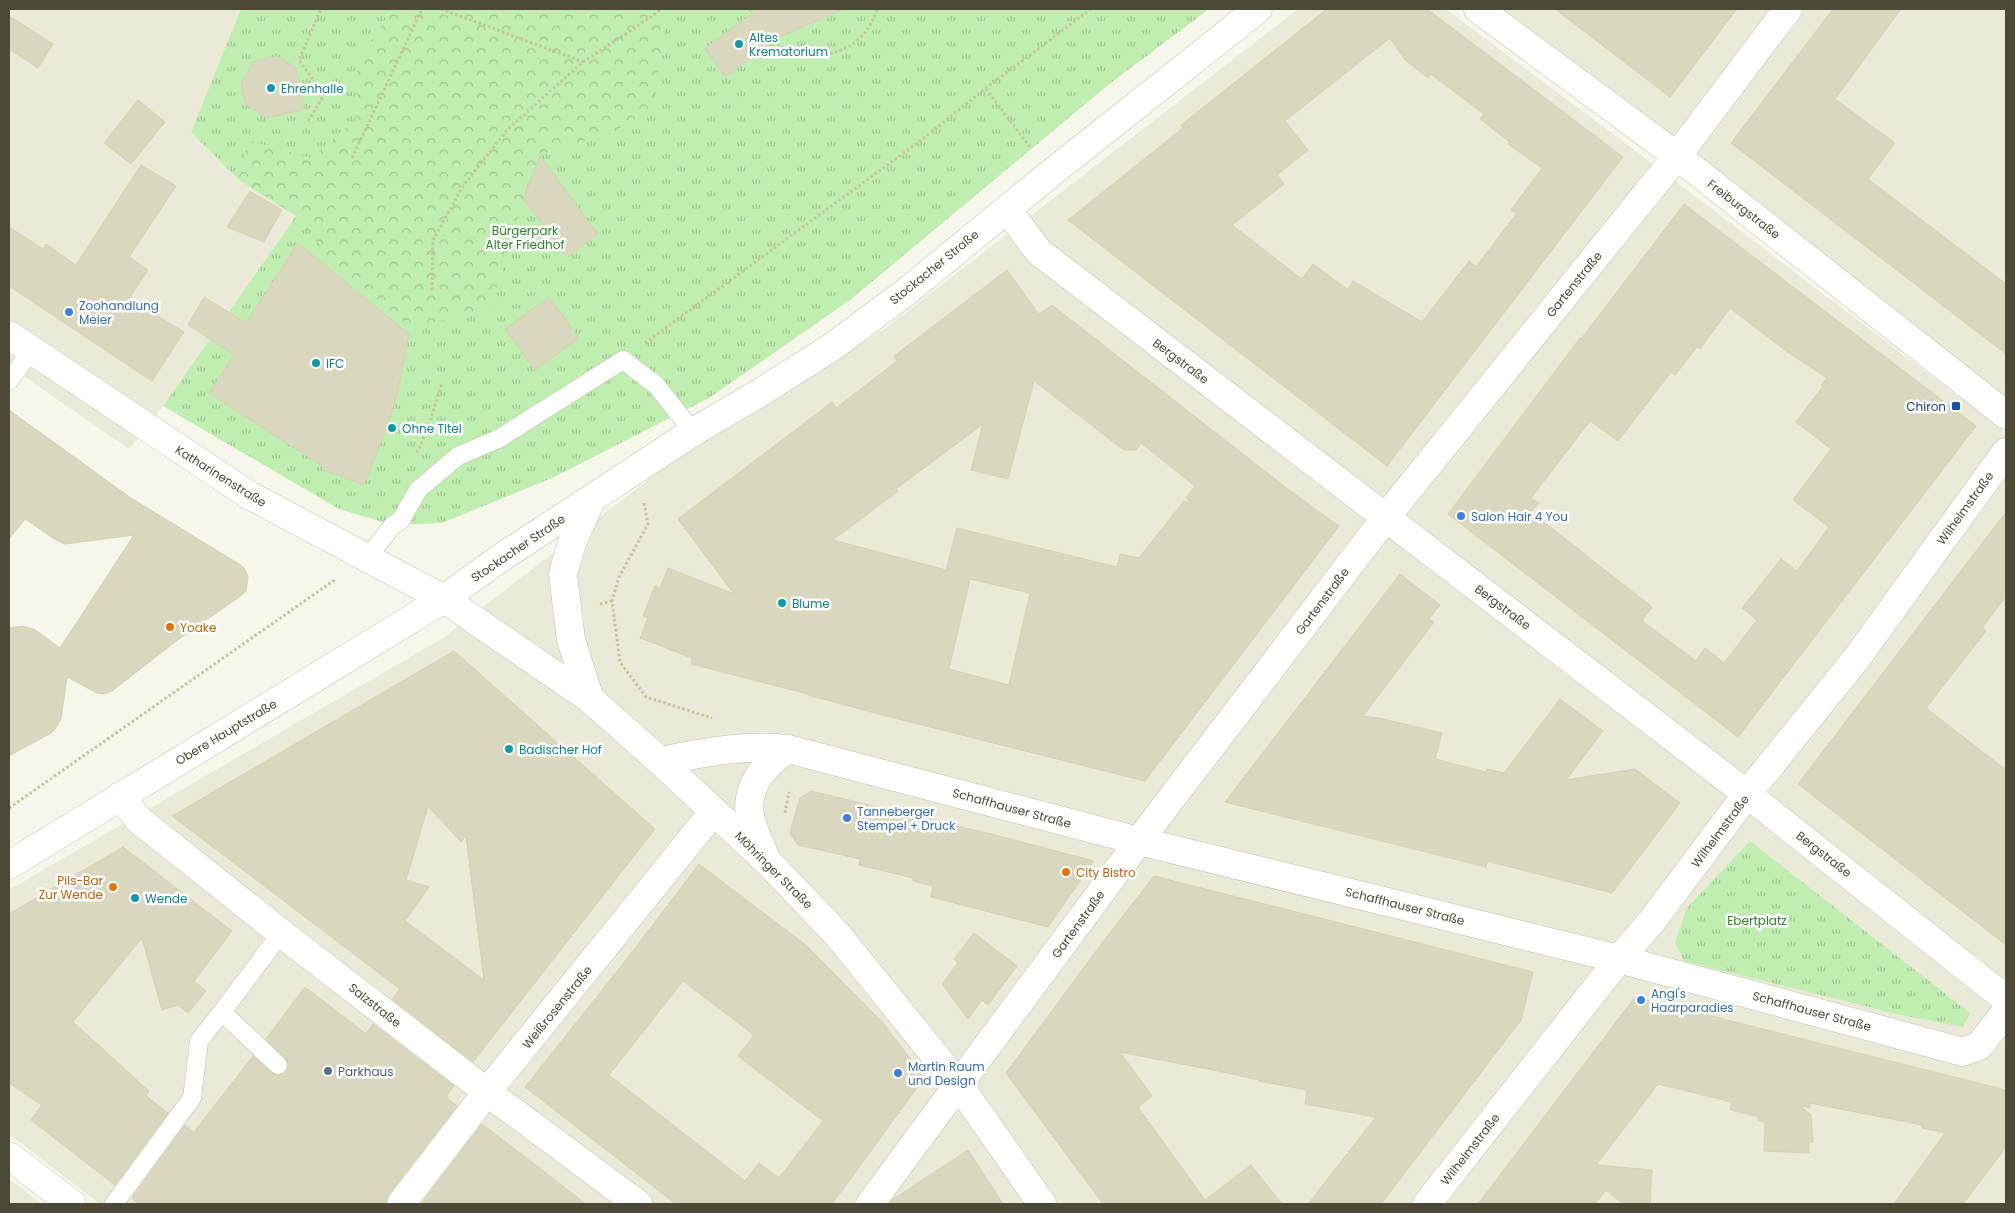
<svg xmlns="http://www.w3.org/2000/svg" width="2015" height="1213" font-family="Poppins,sans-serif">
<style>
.residential{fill:#ebead8}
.grass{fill:url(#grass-tufts)}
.forest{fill:url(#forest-crowns)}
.building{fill:#d9d7be;stroke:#d5d1b1;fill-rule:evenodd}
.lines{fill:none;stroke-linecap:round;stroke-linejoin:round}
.service-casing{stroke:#c3c2ac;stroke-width:19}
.minor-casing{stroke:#c3c2ac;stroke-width:29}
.tertiary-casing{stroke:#c3c2ac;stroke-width:29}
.path{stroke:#c7c49b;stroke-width:3;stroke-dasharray:2.5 2.5;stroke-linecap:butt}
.service{stroke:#fff;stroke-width:18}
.minor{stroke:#fff;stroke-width:28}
.tertiary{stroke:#fff;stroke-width:28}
.culture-dot{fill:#0f9aa8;stroke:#fff;stroke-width:2}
.shop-dot{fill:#3f7fe0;stroke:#fff;stroke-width:2}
.transit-dot{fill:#1a4fb4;stroke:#fff;stroke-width:2}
.food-dot{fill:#e8710a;stroke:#fff;stroke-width:2}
.service-dot{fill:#5c6f8a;stroke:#fff;stroke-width:2}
.labels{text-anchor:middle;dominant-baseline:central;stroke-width:5;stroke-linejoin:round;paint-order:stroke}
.culture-label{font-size:12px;fill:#0d838f;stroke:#fff;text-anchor:start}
.street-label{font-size:12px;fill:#4c4a37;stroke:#fff}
.park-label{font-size:12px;fill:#2c8523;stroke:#fff}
.shop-label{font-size:12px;fill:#366cbe;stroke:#fff;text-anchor:start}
.transit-label{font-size:12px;fill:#164399;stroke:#fff;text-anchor:end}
.food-label{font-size:12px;fill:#c56008;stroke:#fff;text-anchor:start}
.service-label{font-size:12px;fill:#4e5e75;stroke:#fff;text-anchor:start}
</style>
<defs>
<pattern id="grass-tufts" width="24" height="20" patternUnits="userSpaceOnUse" patternTransform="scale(1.25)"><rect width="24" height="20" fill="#c0eeb0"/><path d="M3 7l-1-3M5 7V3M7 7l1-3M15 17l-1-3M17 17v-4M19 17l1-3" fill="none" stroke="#9ec390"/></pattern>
<pattern id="forest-crowns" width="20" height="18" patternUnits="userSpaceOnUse" patternTransform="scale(1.25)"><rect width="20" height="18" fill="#c0eeb0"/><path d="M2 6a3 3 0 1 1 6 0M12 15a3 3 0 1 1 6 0" fill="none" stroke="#9ec390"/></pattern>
</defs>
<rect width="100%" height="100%" fill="#f6f6ea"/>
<path class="residential" d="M 9,9 L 241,9 L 191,132 L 238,179 L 296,216 L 163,406 L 129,449 L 9,366 Z
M 1298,9 L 1446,9 L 1633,149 L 2006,433 L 2006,1204 L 100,1204 L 9,1134 L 9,890 L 443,638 L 684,452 L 886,328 Z
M 1488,9 L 2006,9 L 2006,403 Z
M 9,1179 L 42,1204 L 9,1204 Z"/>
<path class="grass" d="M 241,9 L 1209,9 L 1108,85 L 850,300 L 709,398 L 552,478 L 442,523 L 393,525 L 339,509 L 163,406 L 296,216 L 238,179 L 191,132 Z
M 1750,841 L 1970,1013 L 1963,1027 L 1901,1015 L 1684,961 L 1675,942 L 1687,908 Z"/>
<path class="forest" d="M 392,9 L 659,9 L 665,38 L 651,109 L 614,132 L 542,154 L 522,203 L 509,251 L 489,312 L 409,326 L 336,265 L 296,216 L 238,179 L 248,140 L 311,158 L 356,119 L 357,62 Z"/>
<path class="building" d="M 758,9 L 844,9 L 777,38 L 725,77 L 705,48 Z
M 1327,9 L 1427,9 L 1623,157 L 1387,466 L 1068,220 L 1183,128 L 1181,125 ZM 1390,38 L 1405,60 L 1428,78 L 1431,74 L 1484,114 L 1480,119 L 1510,142 L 1508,144 L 1542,168 L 1511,210 L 1516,214 L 1476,267 L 1469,261 L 1422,322 L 1353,281 L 1348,290 L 1313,264 L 1302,279 L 1232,225 L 1284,184 L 1277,175 L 1308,150 L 1285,121 Z
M 1555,9 L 1737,9 L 1670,97 Z
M 1833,9 L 1901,9 L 1835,99 L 1895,143 L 1868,179 L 2006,284 L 2006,354 L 1731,143 Z
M 9,16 L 53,44 L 38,68 L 9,49 Z
M 277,56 L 296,68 L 305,109 L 267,118 L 246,105 L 241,83 L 253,62 Z
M 138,100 L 165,122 L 131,164 L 104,143 Z
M 540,156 L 598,234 L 568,257 L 523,199 Z
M 141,165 L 176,186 L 129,257 L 148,270 L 129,299 L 184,332 L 152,381 L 9,286 L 9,227 L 43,249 L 46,244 L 76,265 Z
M 250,191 L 282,210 L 264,242 L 227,227 Z
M 1684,204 L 1976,426 L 1738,737 L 1448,514 L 1580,338 L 1581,339 ZM 1730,308 L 1786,351 L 1827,378 L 1821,385 L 1823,386 L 1796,422 L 1831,449 L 1793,500 L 1829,527 L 1797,571 L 1781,559 L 1742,608 L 1757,620 L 1724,663 L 1705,648 L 1696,661 L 1642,621 L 1652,607 L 1531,512 L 1539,503 L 1531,498 L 1590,421 L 1618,441 L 1671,372 L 1675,375 L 1697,347 L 1700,349 Z
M 298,243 L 409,334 L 398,390 L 387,428 L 364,485 L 323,470 L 324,467 L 209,393 L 234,355 L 188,325 L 204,297 L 246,323 Z
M 1007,270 L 1039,314 L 1052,305 L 1289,490 L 1339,526 L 1145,781 L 886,716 L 808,695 L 808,694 L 691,664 L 692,658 L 640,638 L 648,618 L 643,616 L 655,586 L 660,588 L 668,568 L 734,594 L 678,519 L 832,402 L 836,408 L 897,361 L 894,356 ZM 1034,381 L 1124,450 L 1136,450 L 1141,443 L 1195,486 L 1186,498 L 1192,503 L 1184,501 L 1139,558 L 1120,554 L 1117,567 L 957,528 L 946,570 L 833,540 L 898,491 L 896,489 L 983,424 L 971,470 L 1008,479 ZM 970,579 L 1030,593 L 1009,685 L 949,669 Z
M 549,297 L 579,338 L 535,370 L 505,329 Z
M 9,410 L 131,498 L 239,564 L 245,569 L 248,577 L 246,591 L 242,595 L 179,639 L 112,691 L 104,694 L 97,693 L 67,677 L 61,719 L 56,728 L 51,733 L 9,756 L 9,628 L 22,626 L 34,629 L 60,648 L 134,535 L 65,544 L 56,540 L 25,519 L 9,539 Z
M 2006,512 L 2006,596 L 1982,628 L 1986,631 L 1926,708 L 2006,770 L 2006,945 L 1798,784 Z
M 1400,574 L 1440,605 L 1429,619 L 1434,622 L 1363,716 L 1379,718 L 1442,733 L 1435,759 L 1486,772 L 1487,769 L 1504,773 L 1560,699 L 1603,731 L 1566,780 L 1635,769 L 1680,803 L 1612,893 L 1487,861 L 1486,867 L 1225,802 Z
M 454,651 L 655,829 L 473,1062 L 392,999 L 400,989 L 172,816 ZM 428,806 L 461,842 L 466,836 L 484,980 L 405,921 L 429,887 L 406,880 Z
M 811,791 L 995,835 L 1094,861 L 1048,927 L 931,897 L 933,886 L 913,881 L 913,878 L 859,865 L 860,859 L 798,845 L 790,833 L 800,798 Z
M 123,847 L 232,931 L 194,981 L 206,991 L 188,1013 L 178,1005 L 162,1010 L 142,938 L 73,1022 L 149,1091 L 146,1096 L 168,1113 L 115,1185 L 31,1120 L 42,1105 L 9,1083 L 9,914 Z
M 699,864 L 807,946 L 883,1023 L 921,1073 L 919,1085 L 832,1204 L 676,1204 L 525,1087 L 626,960 ZM 683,981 L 754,1035 L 738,1056 L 823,1121 L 779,1178 L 759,1163 L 745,1181 L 609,1075 Z
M 1154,876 L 1533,972 L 1521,1020 L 1381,1204 L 1308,1204 L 1376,1117 L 1305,1104 L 1307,1090 L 1259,1081 L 1259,1080 L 1223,1072 L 1120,1052 L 1152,1096 L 1138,1107 L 1205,1200 L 1251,1165 L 1282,1204 L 1103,1204 L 1006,1073 L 1102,943 Z
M 974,933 L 1017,966 L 988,1005 L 982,1000 L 968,1019 L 942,984 L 958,963 L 954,959 Z
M 305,987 L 366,1034 L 373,1024 L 454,1086 L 447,1095 L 448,1097 L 447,1098 L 457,1106 L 389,1194 L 386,1204 L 139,1204 L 132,1198 L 185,1125 L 194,1132 L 253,1056 L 275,1075 L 281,1075 L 286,1072 L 288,1067 L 288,1062 L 266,1039 Z
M 1635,997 L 2006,1090 L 2006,1147 L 1963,1204 L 1894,1204 L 1945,1133 L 1922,1128 L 1922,1125 L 1810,1103 L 1810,1108 L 1800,1106 L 1811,1115 L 1813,1142 L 1809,1142 L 1809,1153 L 1764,1151 L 1765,1122 L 1758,1120 L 1759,1117 L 1730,1110 L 1732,1102 L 1658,1084 L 1596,1165 L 1652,1170 L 1650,1204 L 1623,1204 L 1606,1190 L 1595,1204 L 1478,1204 Z
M 482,1124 L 546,1173 L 586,1204 L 421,1204 Z
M 968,1150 L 1003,1204 L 889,1204 L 892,1200 Z"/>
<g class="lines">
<defs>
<path id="service" d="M 9,381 L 31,351
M 367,558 L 393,525 L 401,520 L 418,490 L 458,456 L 500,438 L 623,360 L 656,385 L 693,432
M 278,1065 L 222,1012 L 281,933
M 114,1204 L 192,1098 L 199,1041 L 222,1012"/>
<path id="minor" d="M 1478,9 L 1677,156 L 2006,415
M 1007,209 L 1039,252 L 1747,794 L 2006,999
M 660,761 C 703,753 744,744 788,749 L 1139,841 L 1619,959 L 1963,1052 L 1979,1046 L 2006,1012
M 120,796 L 139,820 L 281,933 L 487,1092 L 638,1204
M 767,861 C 761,846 753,831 750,816 C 745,786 765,764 788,749
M 401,1204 L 487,1092 L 714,811
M 870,1204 L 1139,841 L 1386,517 L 1677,156 L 1788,9
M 1427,1204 L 1619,959 L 1652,921 L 1747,794 L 1856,659 L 2006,452"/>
<path id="tertiary" d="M 9,335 L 249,495 L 444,599 L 590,699 L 660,761 L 767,861 L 836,933 L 959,1085 L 1042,1204
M 590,699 L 571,640 L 563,574 L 572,543 L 592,498
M 9,865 L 444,599 L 499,559 L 693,432 L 761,392 L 832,347 L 906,292 L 1050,174 L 1258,9
M 9,1156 L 72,1204"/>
</defs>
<use href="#service" class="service-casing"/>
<use href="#minor" class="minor-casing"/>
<use href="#tertiary" class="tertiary-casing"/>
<path class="path" d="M 441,9 L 583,62
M 750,9 L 751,14
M 773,41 C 810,68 864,55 877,9
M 986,89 L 1030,147
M 308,121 L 324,95 L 299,60 L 321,9
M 352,158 L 422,9
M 432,290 L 433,240 L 463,186 L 508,129 L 583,62 L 651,17 L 661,9
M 645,343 L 924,138 L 986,88 L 1091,9
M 417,453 L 429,425 L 442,383
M 644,503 L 648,524 L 619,577 L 612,601 L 620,662 L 646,697 L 712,718
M 600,604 L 612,601
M 9,808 L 336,579
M 785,813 L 789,792"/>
<use href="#service" class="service"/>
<use href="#minor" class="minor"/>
<use href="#tertiary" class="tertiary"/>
</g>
<g class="culture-dot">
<circle cx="739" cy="44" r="5"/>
<circle cx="271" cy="88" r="5"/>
<circle cx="316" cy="363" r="5"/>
<circle cx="392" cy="428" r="5"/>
<circle cx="782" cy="603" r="5"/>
<circle cx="509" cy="749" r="5"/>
<circle cx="135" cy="898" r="5"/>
</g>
<g class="shop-dot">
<circle cx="69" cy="312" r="5"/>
<circle cx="1461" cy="516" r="5"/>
<circle cx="847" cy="818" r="5"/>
<circle cx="1641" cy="1000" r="5"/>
<circle cx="898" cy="1073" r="5"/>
</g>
<rect class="transit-dot" x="1951" y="401" width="10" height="10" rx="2.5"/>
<g class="food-dot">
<circle cx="170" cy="627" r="5"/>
<circle cx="1066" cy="872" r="5"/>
<circle cx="113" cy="887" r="5"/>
</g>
<circle class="service-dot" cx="328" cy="1071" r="5"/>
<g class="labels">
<g class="culture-label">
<text x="749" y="37">Altes<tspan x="749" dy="14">Krematorium</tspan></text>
<text x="281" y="88">Ehrenhalle</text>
<text x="326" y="363">IFC</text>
<text x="402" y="428">Ohne Titel</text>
<text x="792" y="603">Blume</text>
<text x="519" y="749">Badischer Hof</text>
<text x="145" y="898">Wende</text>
</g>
<g class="street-label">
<text transform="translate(1744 209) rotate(38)">Freiburgstraße</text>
<text transform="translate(934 267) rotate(-39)">Stockacher Straße</text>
<text transform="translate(1574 284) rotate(-51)">Gartenstraße</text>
<text transform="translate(1181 361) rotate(37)">Bergstraße</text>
<text transform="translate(221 476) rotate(32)">Katharinenstraße</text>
<text transform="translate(1965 508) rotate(-54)">Wilhelmstraße</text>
<text transform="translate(518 548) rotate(-34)">Stockacher Straße</text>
<text transform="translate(1322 601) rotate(-53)">Gartenstraße</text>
<text transform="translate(1503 607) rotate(37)">Bergstraße</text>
<text transform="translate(226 732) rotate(-31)">Obere Hauptstraße</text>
<text transform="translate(1012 808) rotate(15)">Schaffhauser Straße</text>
<text transform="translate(1720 831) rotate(-53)">Wilhelmstraße</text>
<text transform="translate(1824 854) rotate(38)">Bergstraße</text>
<text transform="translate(774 870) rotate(45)">Möhringer Straße</text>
<text transform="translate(1405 906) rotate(14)">Schaffhauser Straße</text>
<text transform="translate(1078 924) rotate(-54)">Gartenstraße</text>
<text transform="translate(375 1005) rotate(38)">Salzstraße</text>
<text transform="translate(557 1007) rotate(-51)">Weißrosenstraße</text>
<text transform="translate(1812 1011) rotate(15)">Schaffhauser Straße</text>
<text transform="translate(1470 1149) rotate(-52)">Wilhelmstraße</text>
</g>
<g class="park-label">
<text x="525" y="230">Bürgerpark<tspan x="525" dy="14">Alter Friedhof</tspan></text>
<text x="1757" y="920">Ebertplatz</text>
</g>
<g class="shop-label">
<text x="79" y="305">Zoohandlung<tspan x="79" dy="14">Meier</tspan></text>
<text x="1471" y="516">Salon Hair 4 You</text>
<text x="857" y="811">Tanneberger<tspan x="857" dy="14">Stempel + Druck</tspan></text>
<text x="1651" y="993">Angi's<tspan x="1651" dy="14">Haarparadies</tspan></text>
<text x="908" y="1066">Martin Raum<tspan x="908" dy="14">und Design</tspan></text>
</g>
<g class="transit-label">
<text x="1946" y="406">Chiron</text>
</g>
<g class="food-label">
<text x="180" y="627">Yoake</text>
<text x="1076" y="872">City Bistro</text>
<text x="103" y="880" text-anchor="end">Pils-Bar<tspan x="103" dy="14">Zur Wende</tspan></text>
</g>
<g class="service-label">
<text x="338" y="1071">Parkhaus</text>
</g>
</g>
<rect width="2015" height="1213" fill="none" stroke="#4c4a37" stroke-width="20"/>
</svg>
